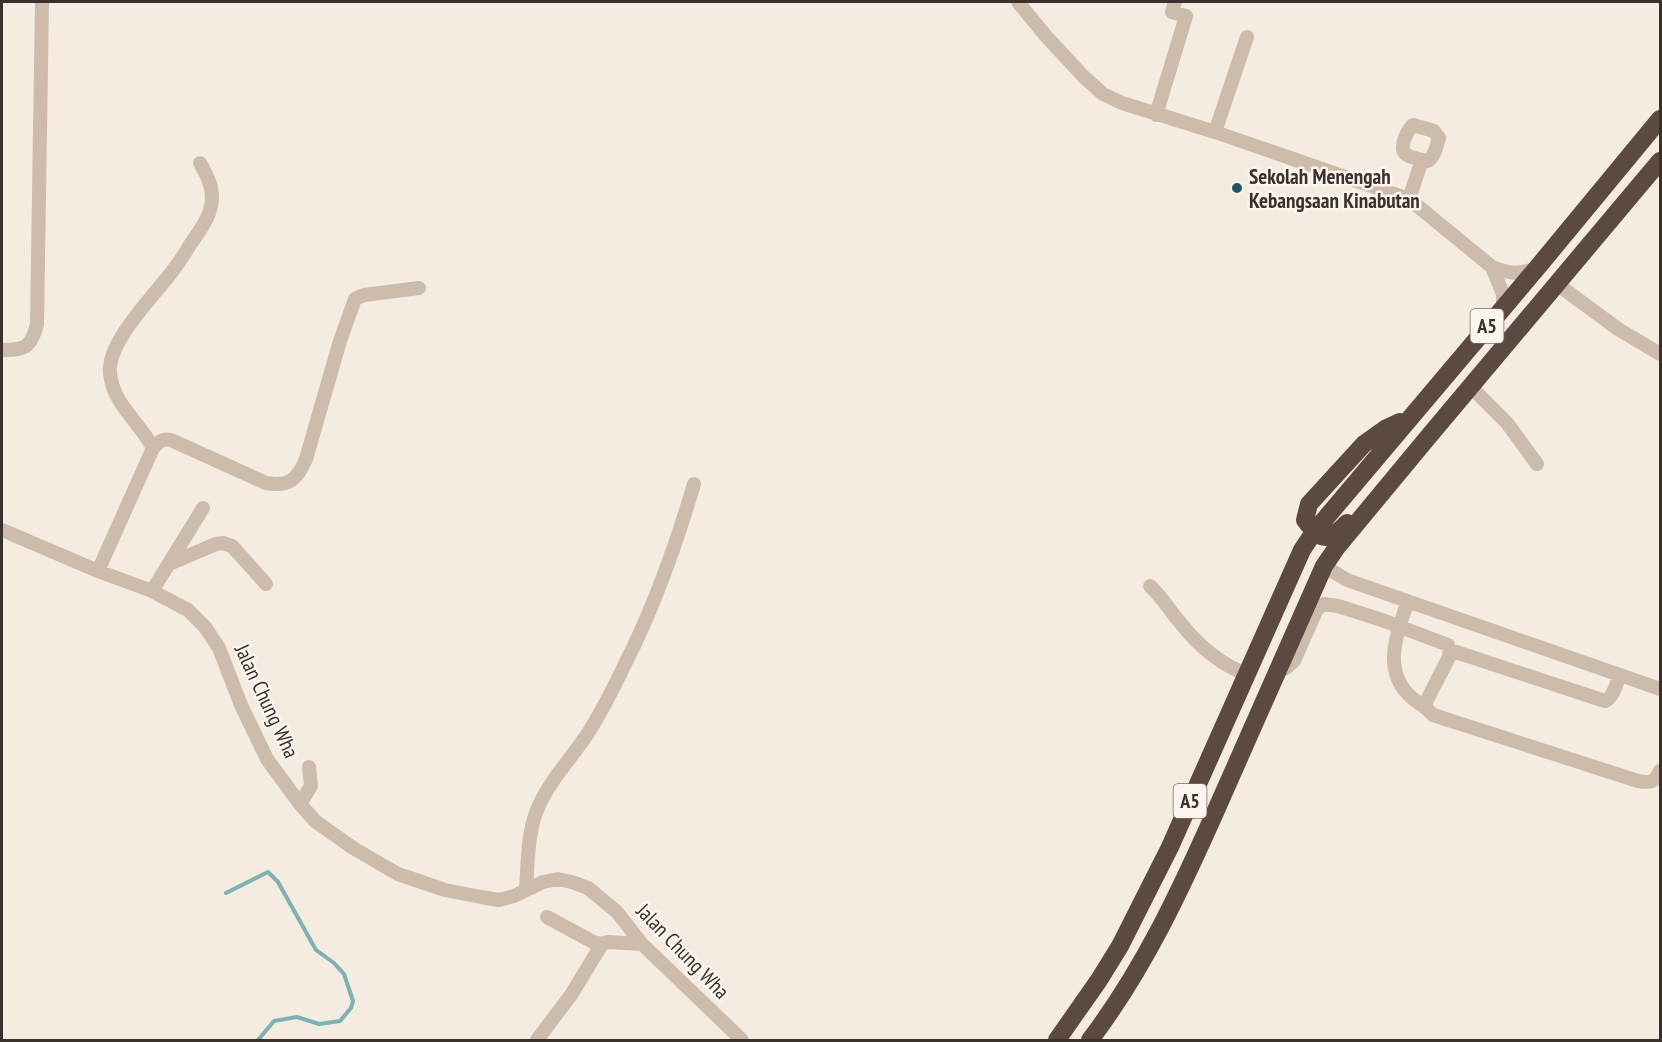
<svg xmlns="http://www.w3.org/2000/svg" width="1662" height="1042" font-family="'PT Sans Narrow',sans-serif">
<style>
.lines{fill:none;stroke-linecap:round;stroke-linejoin:round}
.stream{stroke:#7fb0b2;stroke-width:4}
.minor{stroke:#cdbbac;stroke-width:14}
.highway{stroke:#5c4a42;stroke-width:18}
.poi-dot{fill:#1f5a5e;stroke:#fbf5ee;stroke-width:2}
.labels{text-anchor:middle;dominant-baseline:central;stroke-width:5;stroke-linejoin:round;paint-order:stroke}
.shield{fill:#fbf5ee;stroke:#756b66;stroke-width:1.5}
.shield-label{font-size:20px;font-weight:bold;fill:#3b302b}
.poi-label{font-size:21px;font-weight:bold;fill:#3b302b;stroke:#fbf5ee;text-anchor:start}
.street-label{font-size:21px;fill:#3b302b;stroke:#fbf5ee}
</style>
<rect width="100%" height="100%" fill="#f4ebe1"/>
<g class="lines">
<path class="stream" d="M 226,893 L 268,872 L 278,882 L 316,950 L 334,963 L 344,974 L 353,1001 L 351,1008 L 340,1021 L 319,1024 L 297,1017 L 274,1021 L 258,1040"/>
<path class="minor" d="M 1018,2 L 1045,35 L 1084,77 L 1103,94 L 1122,103 L 1215,132 L 1409,199 L 1492,267 C 1512,274 1517,275 1537,268
M 1156,115 L 1186,16 L 1172,12 L 1175,2
M 1215,132 L 1247,37
M 1409,199 L 1422,160 C 1417,158 1407,157 1404,152 C 1400,145 1408,129 1413,125 L 1434,131 L 1439,138 C 1436,146 1436,155 1428,161 L 1422,160
M 1492,267 L 1503,294 L 1503,307
M 1557,284 L 1618,329 L 1660,354
M 2,350 C 25,350 31,348 37,324 L 42,2
M 1471,387 L 1507,423 L 1537,464
M 153,448 C 140,422 113,405 110,373 C 107,341 155,295 174,269 C 181,260 187,249 194,239 C 203,226 212,213 212,197 C 212,184 206,174 200,163
M 2,530 L 98,571 L 152,591 L 188,610 L 205,627 L 219,648 L 241,705 L 267,759 L 300,804 L 315,821 L 353,848 L 398,874 L 445,890 L 481,897 L 499,900 L 514,896 L 543,882 L 558,879 L 572,882 L 588,888 L 617,912 L 642,944 L 742,1040
M 169,564 L 216,544 L 223,543 L 232,546 L 266,584
M 1324,566 L 1347,580 L 1660,689
M 98,571 L 153,448 C 159,442 162,438 171,440 L 266,483 C 289,487 297,480 306,459 L 340,341 L 355,299 L 364,295 L 419,288
M 1150,586 C 1163,598 1171,613 1183,626 C 1200,647 1220,664 1246,674
M 152,591 L 203,508
M 1408,601 C 1397,632 1382,670 1410,696 C 1415,701 1421,704 1426,708
M 1450,650 L 1605,701 C 1614,697 1616,684 1620,675
M 1276,671 L 1286,668 L 1294,661 L 1317,609 L 1324,604 L 1338,606 L 1382,620 L 1448,645 L 1450,655 L 1426,702 L 1426,708 L 1433,715 L 1638,781 C 1651,783 1654,783 1660,771
M 300,804 L 311,786 L 309,767
M 526,890 C 528,863 527,836 537,810 C 549,780 573,757 590,730 C 603,709 615,685 626,662 C 655,605 676,545 694,484
M 547,917 L 593,942 L 602,944
M 537,1040 L 571,995 L 602,944 L 608,942 L 642,944"/>
<path class="highway" d="M 1347,523 C 1328,543 1321,541 1305,520 L 1309,504 L 1364,444 L 1385,429 L 1400,422
M 1057,1040 L 1099,980 L 1120,946 L 1170,847 L 1302,550 L 1314,532 L 1537,268 L 1660,119
M 1090,1040 C 1144,969 1181,889 1217,808 C 1253,728 1288,646 1324,566 L 1337,547 L 1429,436 L 1660,161"/>
</g>
<circle class="poi-dot" cx="1237" cy="188" r="6"/>
<g class="labels">
<g class="shield">
<rect x="1470.5" y="309" width="33" height="34" rx="4.5"/>
<rect x="1173.5" y="784" width="33" height="34" rx="4.5"/>
</g>
<g class="shield-label">
<text x="1487" y="326">A5</text>
<text x="1190" y="801">A5</text>
</g>
<g class="poi-label">
<text x="1249" y="176">Sekolah Menengah<tspan x="1249" dy="24">Kebangsaan Kinabutan</tspan></text>
</g>
<g class="street-label">
<text transform="translate(267 701) rotate(65)">Jalan Chung Wha</text>
<text transform="translate(683 951) rotate(46)">Jalan Chung Wha</text>
</g>
</g>
<rect width="1662" height="1042" fill="none" stroke="#3b302b" stroke-width="6"/>
</svg>
